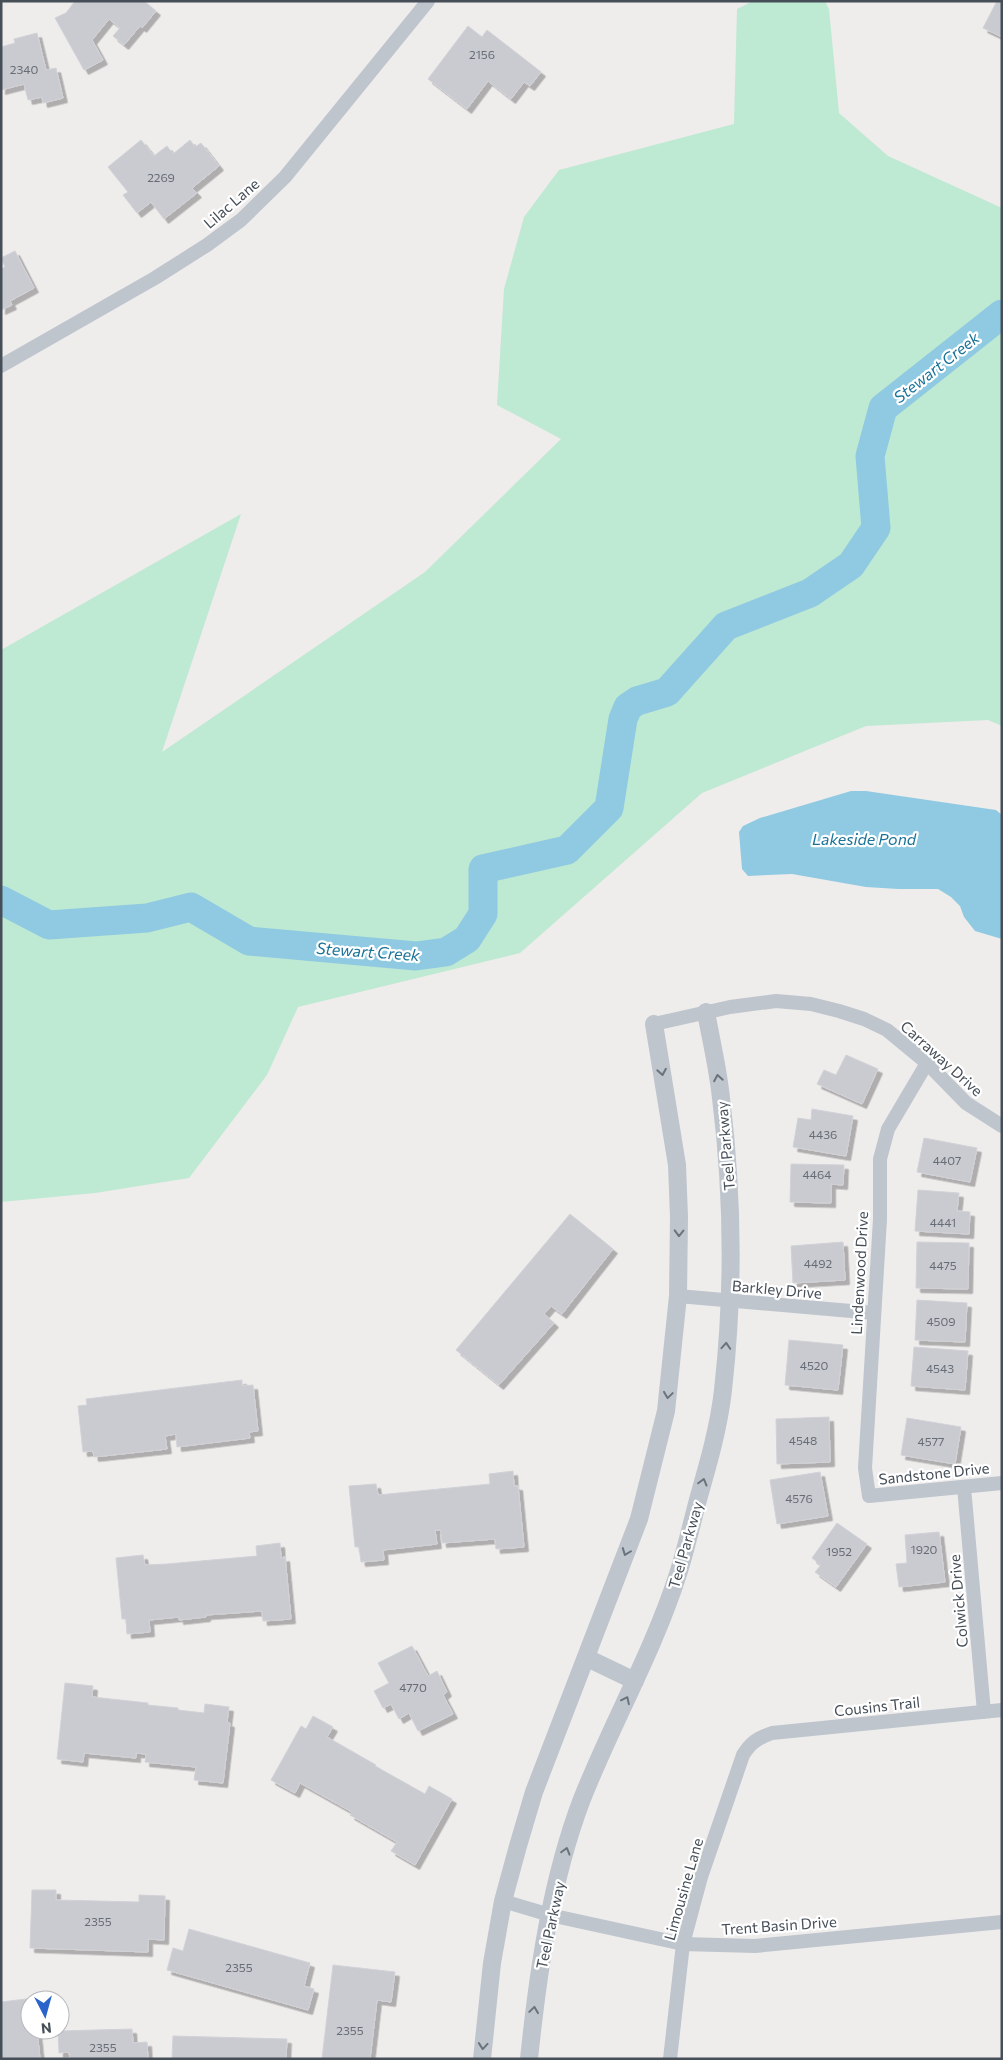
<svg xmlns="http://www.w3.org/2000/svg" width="1003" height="2060" font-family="Commissioner,sans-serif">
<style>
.green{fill:#bee9d2}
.water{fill:#8fcae2}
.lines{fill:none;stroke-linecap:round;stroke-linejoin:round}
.river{stroke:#8fcae2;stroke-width:29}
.building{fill:#cacbd1;stroke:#d1d2d7;filter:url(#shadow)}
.minor{stroke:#bec5cd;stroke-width:14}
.tertiary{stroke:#bec5cd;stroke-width:18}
.oneway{stroke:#6a727b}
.labels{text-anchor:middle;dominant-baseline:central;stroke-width:4.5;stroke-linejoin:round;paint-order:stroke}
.number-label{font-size:12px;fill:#676d76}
.street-label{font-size:15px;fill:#464e58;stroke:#fff}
.water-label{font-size:16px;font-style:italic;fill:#1a7398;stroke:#fff}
</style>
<defs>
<filter id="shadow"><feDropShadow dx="4.5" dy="4.5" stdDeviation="0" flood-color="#0004"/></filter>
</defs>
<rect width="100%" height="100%" fill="#efecec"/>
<path class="green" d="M 753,1 L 825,1 L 829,9 L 839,113 L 888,156 L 1002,208 L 1002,726 L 988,720 L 866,726 L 702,793 L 520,953 L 298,1007 L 267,1075 L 189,1178 L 95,1193 L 1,1202 L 1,650 L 241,514 L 162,752 L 425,572 L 561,439 L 497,405 L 504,289 L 524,217 L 559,170 L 734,124 L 737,9 Z"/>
<path class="water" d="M 851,791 L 866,791 L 996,810 L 1002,815 L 1002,939 L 975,931 L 964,917 L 960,906 L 951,897 L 938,889 L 898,889 L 866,887 L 792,874 L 748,876 L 742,869 L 739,832 L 743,826 L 760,818 Z"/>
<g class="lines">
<path class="river" d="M 1,900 L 49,925 L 147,918 L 191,907 L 249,941 L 416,956 L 446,952 L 467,939 L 483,914 L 483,869 L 567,850 L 609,808 L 623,719 L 628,707 L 637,701 L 667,692 L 726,626 L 810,593 L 851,565 L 876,528 L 870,456 L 883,408 L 1002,314"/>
</g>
<path class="building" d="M 75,1 L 144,1 L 156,11 L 142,28 L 140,26 L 124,45 L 113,36 L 120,28 L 109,19 L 92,40 L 103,60 L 84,70 L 55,18 L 66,13 Z
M 997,1 L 1002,1 L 1002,37 L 983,28 Z
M 468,26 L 482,37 L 487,30 L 541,72 L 530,86 L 524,82 L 511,99 L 488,81 L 467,109 L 428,79 Z
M 37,33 L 46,70 L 56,68 L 63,98 L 43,103 L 42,97 L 28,100 L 24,84 L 1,90 L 1,47 L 15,43 L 14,39 Z
M 141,140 L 154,156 L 167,146 L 173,154 L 190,140 L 195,147 L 201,143 L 219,166 L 192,188 L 197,193 L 164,219 L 151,202 L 137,213 L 123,195 L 128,192 L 108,167 Z
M 15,251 L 34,288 L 10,301 L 12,305 L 1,310 L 1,269 L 5,267 L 1,258 Z
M 846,1055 L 878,1069 L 862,1104 L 817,1084 L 824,1070 L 836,1075 Z
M 812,1109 L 853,1116 L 846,1156 L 793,1147 L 798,1118 L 811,1120 Z
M 924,1138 L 977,1148 L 970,1182 L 917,1172 Z
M 791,1164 L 844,1165 L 843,1185 L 831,1184 L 831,1203 L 790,1202 Z
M 918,1190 L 959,1193 L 957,1211 L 970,1212 L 969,1234 L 915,1231 Z
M 570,1214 L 613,1249 L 562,1314 L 551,1306 L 544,1314 L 554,1323 L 499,1385 L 456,1350 Z
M 843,1242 L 845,1280 L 793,1283 L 791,1246 Z
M 917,1242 L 969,1243 L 968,1289 L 916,1288 Z
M 917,1300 L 967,1303 L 965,1342 L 915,1340 Z
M 789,1340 L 843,1345 L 838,1390 L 785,1385 Z
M 914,1347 L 968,1351 L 965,1390 L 911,1386 Z
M 242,1380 L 242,1386 L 253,1385 L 258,1431 L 249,1432 L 250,1438 L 177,1447 L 176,1434 L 165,1436 L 167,1449 L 94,1457 L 93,1451 L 83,1452 L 78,1406 L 87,1405 L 86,1399 Z
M 829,1417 L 830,1462 L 777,1464 L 776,1419 Z
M 907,1418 L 961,1427 L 955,1464 L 901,1455 Z
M 513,1471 L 514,1486 L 518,1486 L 524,1547 L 496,1549 L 495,1539 L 442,1543 L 441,1530 L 435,1530 L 437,1544 L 383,1550 L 384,1560 L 361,1562 L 359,1547 L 355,1547 L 349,1486 L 376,1484 L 378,1495 L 490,1484 L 489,1474 Z
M 820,1472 L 828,1516 L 777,1524 L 770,1480 Z
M 837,1523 L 867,1544 L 836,1587 L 815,1572 L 821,1565 L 812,1558 Z
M 939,1532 L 945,1582 L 899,1587 L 896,1564 L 907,1563 L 905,1535 Z
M 280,1543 L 281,1558 L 285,1557 L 291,1619 L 263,1621 L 262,1611 L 206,1615 L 206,1617 L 179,1620 L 179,1617 L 149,1620 L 150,1632 L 127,1634 L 126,1619 L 122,1619 L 116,1558 L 143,1555 L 145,1565 L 167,1564 L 257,1556 L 256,1546 Z
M 412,1646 L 428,1676 L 437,1671 L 447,1692 L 443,1695 L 453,1714 L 418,1731 L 409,1713 L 399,1719 L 391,1704 L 383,1708 L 374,1691 L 389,1683 L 378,1663 Z
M 65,1683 L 93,1686 L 92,1697 L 148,1703 L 148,1705 L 178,1708 L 178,1710 L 204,1713 L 205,1704 L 229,1707 L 227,1722 L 230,1723 L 223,1783 L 194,1780 L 196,1767 L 145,1762 L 146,1754 L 136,1753 L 136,1758 L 84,1753 L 83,1762 L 57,1759 Z
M 313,1716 L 333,1727 L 327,1737 L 376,1765 L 375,1766 L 425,1794 L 429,1786 L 452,1799 L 415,1865 L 391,1851 L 397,1842 L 350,1815 L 352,1812 L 300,1783 L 295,1793 L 271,1780 L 301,1726 L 306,1729 Z
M 32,1890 L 56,1890 L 56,1900 L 139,1902 L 139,1895 L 165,1896 L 164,1940 L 148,1939 L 148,1952 L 30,1948 Z
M 189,1929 L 310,1963 L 304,1986 L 314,1989 L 308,2010 L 167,1970 L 173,1948 L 183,1951 Z
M 333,1965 L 395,1972 L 391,2002 L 377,2000 L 370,2059 L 322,2059 Z
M 34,1998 L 34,2000 L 30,2000 L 30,2030 L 37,2030 L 40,2059 L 1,2059 L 1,2002 Z
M 132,2029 L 133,2043 L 147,2042 L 148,2059 L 70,2059 L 69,2052 L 59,2053 L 58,2031 Z
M 173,2036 L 287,2039 L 286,2059 L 172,2059 Z"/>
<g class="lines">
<path class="minor" d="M 1,366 L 155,278 L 207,245 L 241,220 L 285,177 L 428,1
M 654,1024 L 730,1007 L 776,1001 L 811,1004 L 839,1011 L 864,1019 L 887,1030 L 927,1063 L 966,1103 L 1002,1126
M 927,1063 L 888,1129 L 880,1159 L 880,1219 L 865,1468 L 869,1496 L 1002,1483
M 678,1296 L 874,1313
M 964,1487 L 984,1712
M 503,1901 L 550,1915 L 683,1944 L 755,1946 L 1002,1922
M 670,2059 L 683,1944 L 701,1877 L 743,1755 C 751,1742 758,1738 772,1733 L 1002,1710"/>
<path class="tertiary" d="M 587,1658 L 635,1681
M 482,2059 L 492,1963 L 503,1901 L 518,1846 L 534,1792 L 639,1519 L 666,1411 L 678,1296 L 679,1217 L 677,1165 L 654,1024
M 529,2059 C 538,1972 551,1880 582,1799 C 612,1723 653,1652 678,1574 C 686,1549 692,1522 699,1496 C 709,1461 719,1426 723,1390 C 734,1292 733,1195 721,1098 C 718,1069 711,1040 706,1012"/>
</g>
<defs><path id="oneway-chevron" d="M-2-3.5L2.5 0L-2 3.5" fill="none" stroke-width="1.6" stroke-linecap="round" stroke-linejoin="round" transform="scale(1.25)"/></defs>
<g class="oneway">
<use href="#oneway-chevron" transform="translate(662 1072) rotate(80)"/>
<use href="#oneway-chevron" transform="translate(718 1078) rotate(-100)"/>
<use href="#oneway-chevron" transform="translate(679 1233) rotate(91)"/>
<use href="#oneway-chevron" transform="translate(726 1346) rotate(-86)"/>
<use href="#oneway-chevron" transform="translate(668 1395) rotate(98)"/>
<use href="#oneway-chevron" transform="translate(703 1482) rotate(-75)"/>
<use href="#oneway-chevron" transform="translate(626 1552) rotate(111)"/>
<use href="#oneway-chevron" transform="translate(626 1700) rotate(-64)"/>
<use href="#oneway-chevron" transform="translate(566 1851) rotate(-74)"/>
<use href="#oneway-chevron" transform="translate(534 2010) rotate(-82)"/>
<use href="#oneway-chevron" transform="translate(483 2046) rotate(95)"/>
</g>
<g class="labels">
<g class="number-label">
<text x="482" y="54">2156</text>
<text x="24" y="69">2340</text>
<text x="161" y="177">2269</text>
<text x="823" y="1134">4436</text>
<text x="947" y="1160">4407</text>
<text x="817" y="1174">4464</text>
<text x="943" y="1222">4441</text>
<text x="818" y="1263">4492</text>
<text x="943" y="1265">4475</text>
<text x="941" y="1321">4509</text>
<text x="814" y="1365">4520</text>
<text x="940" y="1368">4543</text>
<text x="803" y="1440">4548</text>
<text x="931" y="1441">4577</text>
<text x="799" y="1498">4576</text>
<text x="924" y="1549">1920</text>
<text x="839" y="1551">1952</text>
<text x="413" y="1687">4770</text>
<text x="98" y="1921">2355</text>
<text x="239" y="1967">2355</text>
<text x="350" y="2030">2355</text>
<text x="103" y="2047">2355</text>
</g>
<g class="street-label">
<text transform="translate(231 203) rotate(-41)">Lilac Lane</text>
<text transform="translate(942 1058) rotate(42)">Carraway Drive</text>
<text transform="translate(725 1146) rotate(-95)">Teel Parkway</text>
<text transform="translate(859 1273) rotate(-87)">Lindenwood Drive</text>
<text transform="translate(777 1289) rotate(5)">Barkley Drive</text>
<text transform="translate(934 1473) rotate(-6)">Sandstone Drive</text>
<text transform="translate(685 1545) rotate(-74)">Teel Parkway</text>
<text transform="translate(958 1601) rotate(-95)">Colwick Drive</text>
<text transform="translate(877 1706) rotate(-6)">Cousins Trail</text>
<text transform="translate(683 1889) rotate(-74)">Limousine Lane</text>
<text transform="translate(550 1925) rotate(-78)">Teel Parkway</text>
<text transform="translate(779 1925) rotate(-4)">Trent Basin Drive</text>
</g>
<g class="water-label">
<text transform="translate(936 367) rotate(-38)">Stewart Creek</text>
<text x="864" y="838">Lakeside Pond</text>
<text transform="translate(368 951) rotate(4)">Stewart Creek</text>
</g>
</g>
<rect width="1003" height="2060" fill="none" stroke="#464e58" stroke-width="5"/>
<g transform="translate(45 2015) rotate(174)"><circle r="24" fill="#ffffff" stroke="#b5b8bc"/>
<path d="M0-4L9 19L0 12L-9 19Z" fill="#2a64cb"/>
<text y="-8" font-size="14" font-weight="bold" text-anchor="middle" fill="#464e58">N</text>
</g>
</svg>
